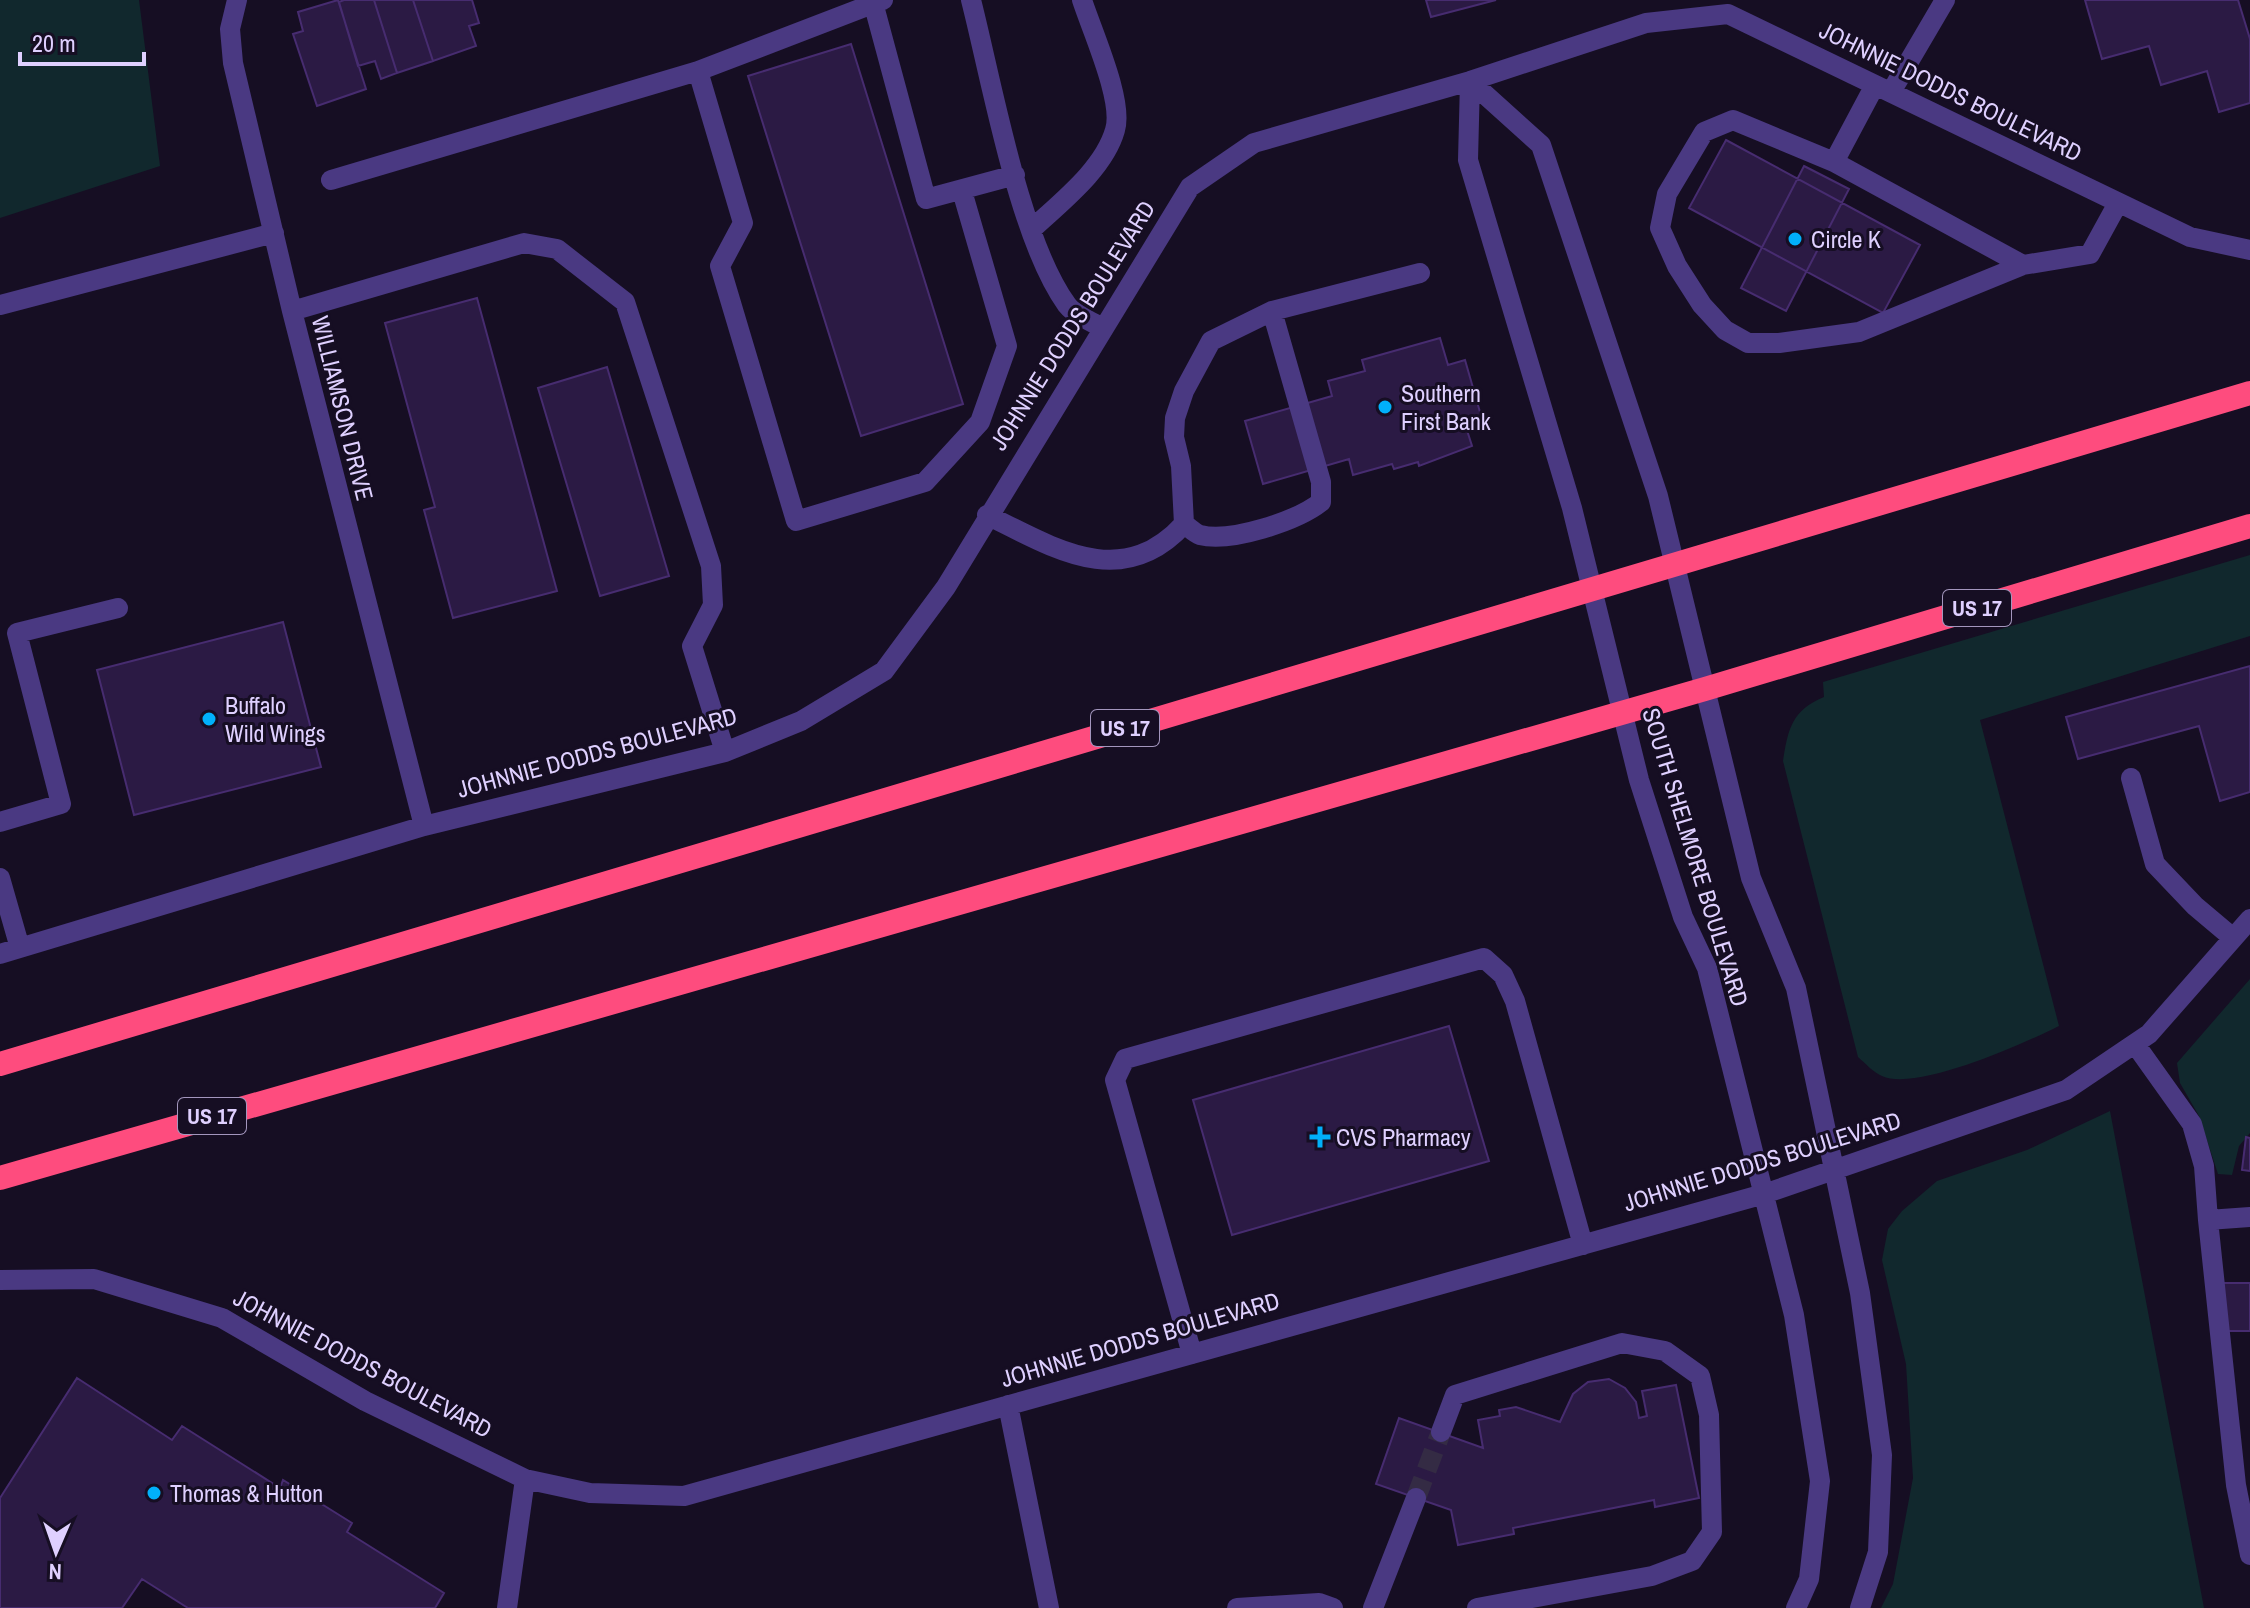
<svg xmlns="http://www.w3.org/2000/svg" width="2250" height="1608" font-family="'Archivo Narrow',sans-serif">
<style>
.green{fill:#11282d}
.building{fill:#2b1a44;stroke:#472c70;stroke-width:2}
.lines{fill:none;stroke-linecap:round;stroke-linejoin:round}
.minor-tunnel{stroke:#342b44;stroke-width:20;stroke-dasharray:20 10;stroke-linecap:butt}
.minor{stroke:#4a3982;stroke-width:20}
.highway{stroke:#fe4c7e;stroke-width:24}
.poi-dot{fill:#01b0fa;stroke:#160e23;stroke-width:3}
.labels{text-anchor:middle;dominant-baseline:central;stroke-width:6;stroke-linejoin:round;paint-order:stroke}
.shield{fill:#160e23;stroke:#a396bd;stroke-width:2}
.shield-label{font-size:22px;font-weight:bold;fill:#dfd0ff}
.street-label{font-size:24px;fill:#dfd0ff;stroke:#160e23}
.poi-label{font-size:24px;fill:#dfd0ff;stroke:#160e23;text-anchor:start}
</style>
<rect width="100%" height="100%" fill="#160e23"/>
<path class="green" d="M 0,0 L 139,0 L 160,166 L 0,218 Z
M 2250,555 L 2250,636 L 1980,720 L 2059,1026 C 2025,1043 1917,1092 1882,1076 C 1874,1073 1865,1063 1858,1057 L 1783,761 C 1788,729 1792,710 1824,697 L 1823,682 Z
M 2250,979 L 2250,1133 L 2239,1146 L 2232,1175 L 2218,1174 L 2199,1116 L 2180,1083 L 2177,1063 Z
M 2110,1111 L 2204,1608 L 1881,1608 L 1893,1584 L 1913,1478 L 1906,1364 L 1882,1260 L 1888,1229 L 1902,1211 L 1937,1181 L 2027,1150 Z"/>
<path class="building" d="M 338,0 L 366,89 L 317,106 L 293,34 L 303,31 L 298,12 Z
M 344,0 L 374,0 L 397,73 L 381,79 L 375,61 L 358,66 L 339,2 Z
M 374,0 L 413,0 L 433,61 L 397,73 Z
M 413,0 L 472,0 L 479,23 L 469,26 L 476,46 L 433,61 Z
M 1426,0 L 1496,0 L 1431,17 Z
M 2085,0 L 2238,0 L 2250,39 L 2250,103 L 2219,112 L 2207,71 L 2161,85 L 2149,46 L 2102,59 Z
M 851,44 L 963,404 L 861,436 L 748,76 Z
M 1726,140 L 1920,245 L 1883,313 L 1689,208 Z
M 1804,166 L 1849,189 L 1786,311 L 1741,288 Z
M 477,298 L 557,591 L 453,618 L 424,510 L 435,507 L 385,323 Z
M 1440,338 L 1448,365 L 1465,360 L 1482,419 L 1465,424 L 1472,446 L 1419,466 L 1418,462 L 1394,469 L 1392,464 L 1353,475 L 1349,459 L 1263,484 L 1245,421 L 1332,396 L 1328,381 L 1365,371 L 1362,360 Z
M 607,367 L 669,576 L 600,596 L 538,388 Z
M 283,622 L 321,767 L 134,815 L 97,670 Z
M 2250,666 L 2250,792 L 2220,801 L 2199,726 L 2078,759 L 2066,717 Z
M 1449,1026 L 1489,1161 L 1232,1235 L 1193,1100 Z
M 2246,1137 L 2250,1138 L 2250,1171 L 2242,1170 Z
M 2223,1283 L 2250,1283 L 2250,1331 L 2224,1331 Z
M 77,1378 L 172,1440 L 182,1426 L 280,1488 L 283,1480 L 352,1523 L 347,1532 L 444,1593 L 435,1608 L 188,1608 L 142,1579 L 122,1608 L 0,1608 L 0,1498 Z
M 1609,1379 L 1625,1388 L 1636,1402 L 1639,1418 L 1647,1416 L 1642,1391 L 1676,1385 L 1699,1498 L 1655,1507 L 1654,1500 L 1513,1528 L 1514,1534 L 1458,1545 L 1451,1510 L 1376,1484 L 1399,1418 L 1483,1448 L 1478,1420 L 1500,1416 L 1499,1410 L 1516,1407 L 1560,1422 L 1573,1394 L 1588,1382 Z"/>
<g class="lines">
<path class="minor-tunnel" d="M 1416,1498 L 1441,1432"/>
<path class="minor" d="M 237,0 L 230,29 L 233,63 L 292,311 L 424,826
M 883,0 L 698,71 L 743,223 L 720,266 L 796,521 L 925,482 L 980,422 L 1007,346 L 962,191
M 971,0 C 992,82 1019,239 1067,305 C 1075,315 1092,322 1103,328
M 874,6 L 926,199 L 1015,175
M 1470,81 L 1541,145 L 1658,496 L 1751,878 L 1796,988 L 1860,1293 L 1882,1455 L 1878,1552 L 1860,1608
M 1470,81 L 1468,160 L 1572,508 L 1639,780 L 1683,917 L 1707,968 L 1794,1315 L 1820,1481 L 1809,1579 L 1796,1608
M 1875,85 L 1834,162 L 2023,265 L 2090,254 L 2118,203
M 1891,92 L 1945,0
M 1834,162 L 1733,120 L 1704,132 L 1667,194 L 1660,228 L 1677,266 L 1702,305 L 1725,330 L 1748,343 L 1779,343 L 1859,332 L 2023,265
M 331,180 L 698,71
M 1032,229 C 1061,202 1104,169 1115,130 C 1124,101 1092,31 1082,0
M 0,305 L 274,233
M 292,311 L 524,243 L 557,249 L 625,302 L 711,566 L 713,605 L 692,646 L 725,752
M 987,515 C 1054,548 1122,592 1184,524 L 1181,466 L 1174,437 L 1175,418 L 1184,391 L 1211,341 L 1272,311 L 1420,273
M 1184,524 C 1189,527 1194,533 1200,535 C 1230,543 1297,521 1321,502 L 1321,482 L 1272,311
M 2131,778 L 2155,864 L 2195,906 L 2233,938
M 0,822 L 61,804 L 17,633 L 118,608
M 0,878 L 20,948
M 0,954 L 424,826 L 725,752 L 801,721 L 884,671 L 946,587 L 1190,187 L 1254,143 L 1470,81 L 1646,23 L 1728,14 L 2190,237 L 2250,250
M 2135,1044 L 2192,1124 L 2204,1166 L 2208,1220 L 2250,1217
M 2208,1220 L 2236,1485 L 2250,1555
M 0,1280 L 94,1279 L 222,1318 L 365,1401 L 525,1479 L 590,1493 L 684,1496 L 1764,1194 L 2066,1090 L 2149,1034 L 2250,919
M 1192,1354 L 1115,1080 L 1125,1059 L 1484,958 L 1503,975 L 1515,1001 L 1583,1245
M 1008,1405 L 1049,1608
M 1441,1432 L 1455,1395 L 1622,1343 L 1665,1351 L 1700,1376 L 1709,1415 L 1712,1532 L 1692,1561 L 1652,1576 L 1477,1608
M 507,1608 L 525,1479
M 1237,1608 L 1319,1603 L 1333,1608
M 1373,1608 L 1416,1498"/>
<path class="highway" d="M 0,1064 L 2250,393
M 0,1178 L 1705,689 L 2250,526"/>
</g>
<g class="poi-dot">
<circle cx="1795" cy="239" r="8"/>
<circle cx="1385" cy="407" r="8"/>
<circle cx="209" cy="719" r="8"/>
<path d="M1316 1125h8v8h8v8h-8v8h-8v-8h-8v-8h8z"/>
<circle cx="154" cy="1493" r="8"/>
</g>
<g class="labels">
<g class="shield">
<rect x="1943" y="590" width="68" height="36" rx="6"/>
<rect x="1091" y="710" width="68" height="36" rx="6"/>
<rect x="178" y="1098" width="68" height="36" rx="6"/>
</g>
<g class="shield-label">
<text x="1977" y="608">US 17</text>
<text x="1125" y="728">US 17</text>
<text x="212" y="1116">US 17</text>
</g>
<g class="street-label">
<text transform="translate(1951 91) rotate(26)">JOHNNIE DODDS BOULEVARD</text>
<text transform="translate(1072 325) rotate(-58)">JOHNNIE DODDS BOULEVARD</text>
<text transform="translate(343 408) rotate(76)">WILLIAMSON DRIVE</text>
<text transform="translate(597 752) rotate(-15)">JOHNNIE DODDS BOULEVARD</text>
<text transform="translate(1696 857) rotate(73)">SOUTH SHELMORE BOULEVARD</text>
<text transform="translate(1762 1161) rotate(-17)">JOHNNIE DODDS BOULEVARD</text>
<text transform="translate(1140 1339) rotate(-16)">JOHNNIE DODDS BOULEVARD</text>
<text transform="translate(363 1363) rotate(28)">JOHNNIE DODDS BOULEVARD</text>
</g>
<g class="poi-label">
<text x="1811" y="239">Circle K</text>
<text x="1401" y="393">Southern<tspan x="1401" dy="28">First Bank</tspan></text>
<text x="225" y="705">Buffalo<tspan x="225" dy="28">Wild Wings</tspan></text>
<text x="1336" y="1137">CVS Pharmacy</text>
<text x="170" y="1493">Thomas &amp; Hutton</text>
</g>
</g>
<g transform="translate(56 1552) rotate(182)" stroke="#160e23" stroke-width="6" paint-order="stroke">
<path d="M0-6L14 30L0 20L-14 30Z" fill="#dfd0ff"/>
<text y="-12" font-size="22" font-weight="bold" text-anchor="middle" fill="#dfd0ff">N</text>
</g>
<path d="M20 52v12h124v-12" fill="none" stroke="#dfd0ff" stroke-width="4"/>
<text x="32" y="52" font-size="24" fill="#dfd0ff" stroke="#160e23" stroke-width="6" paint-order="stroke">20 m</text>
</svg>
